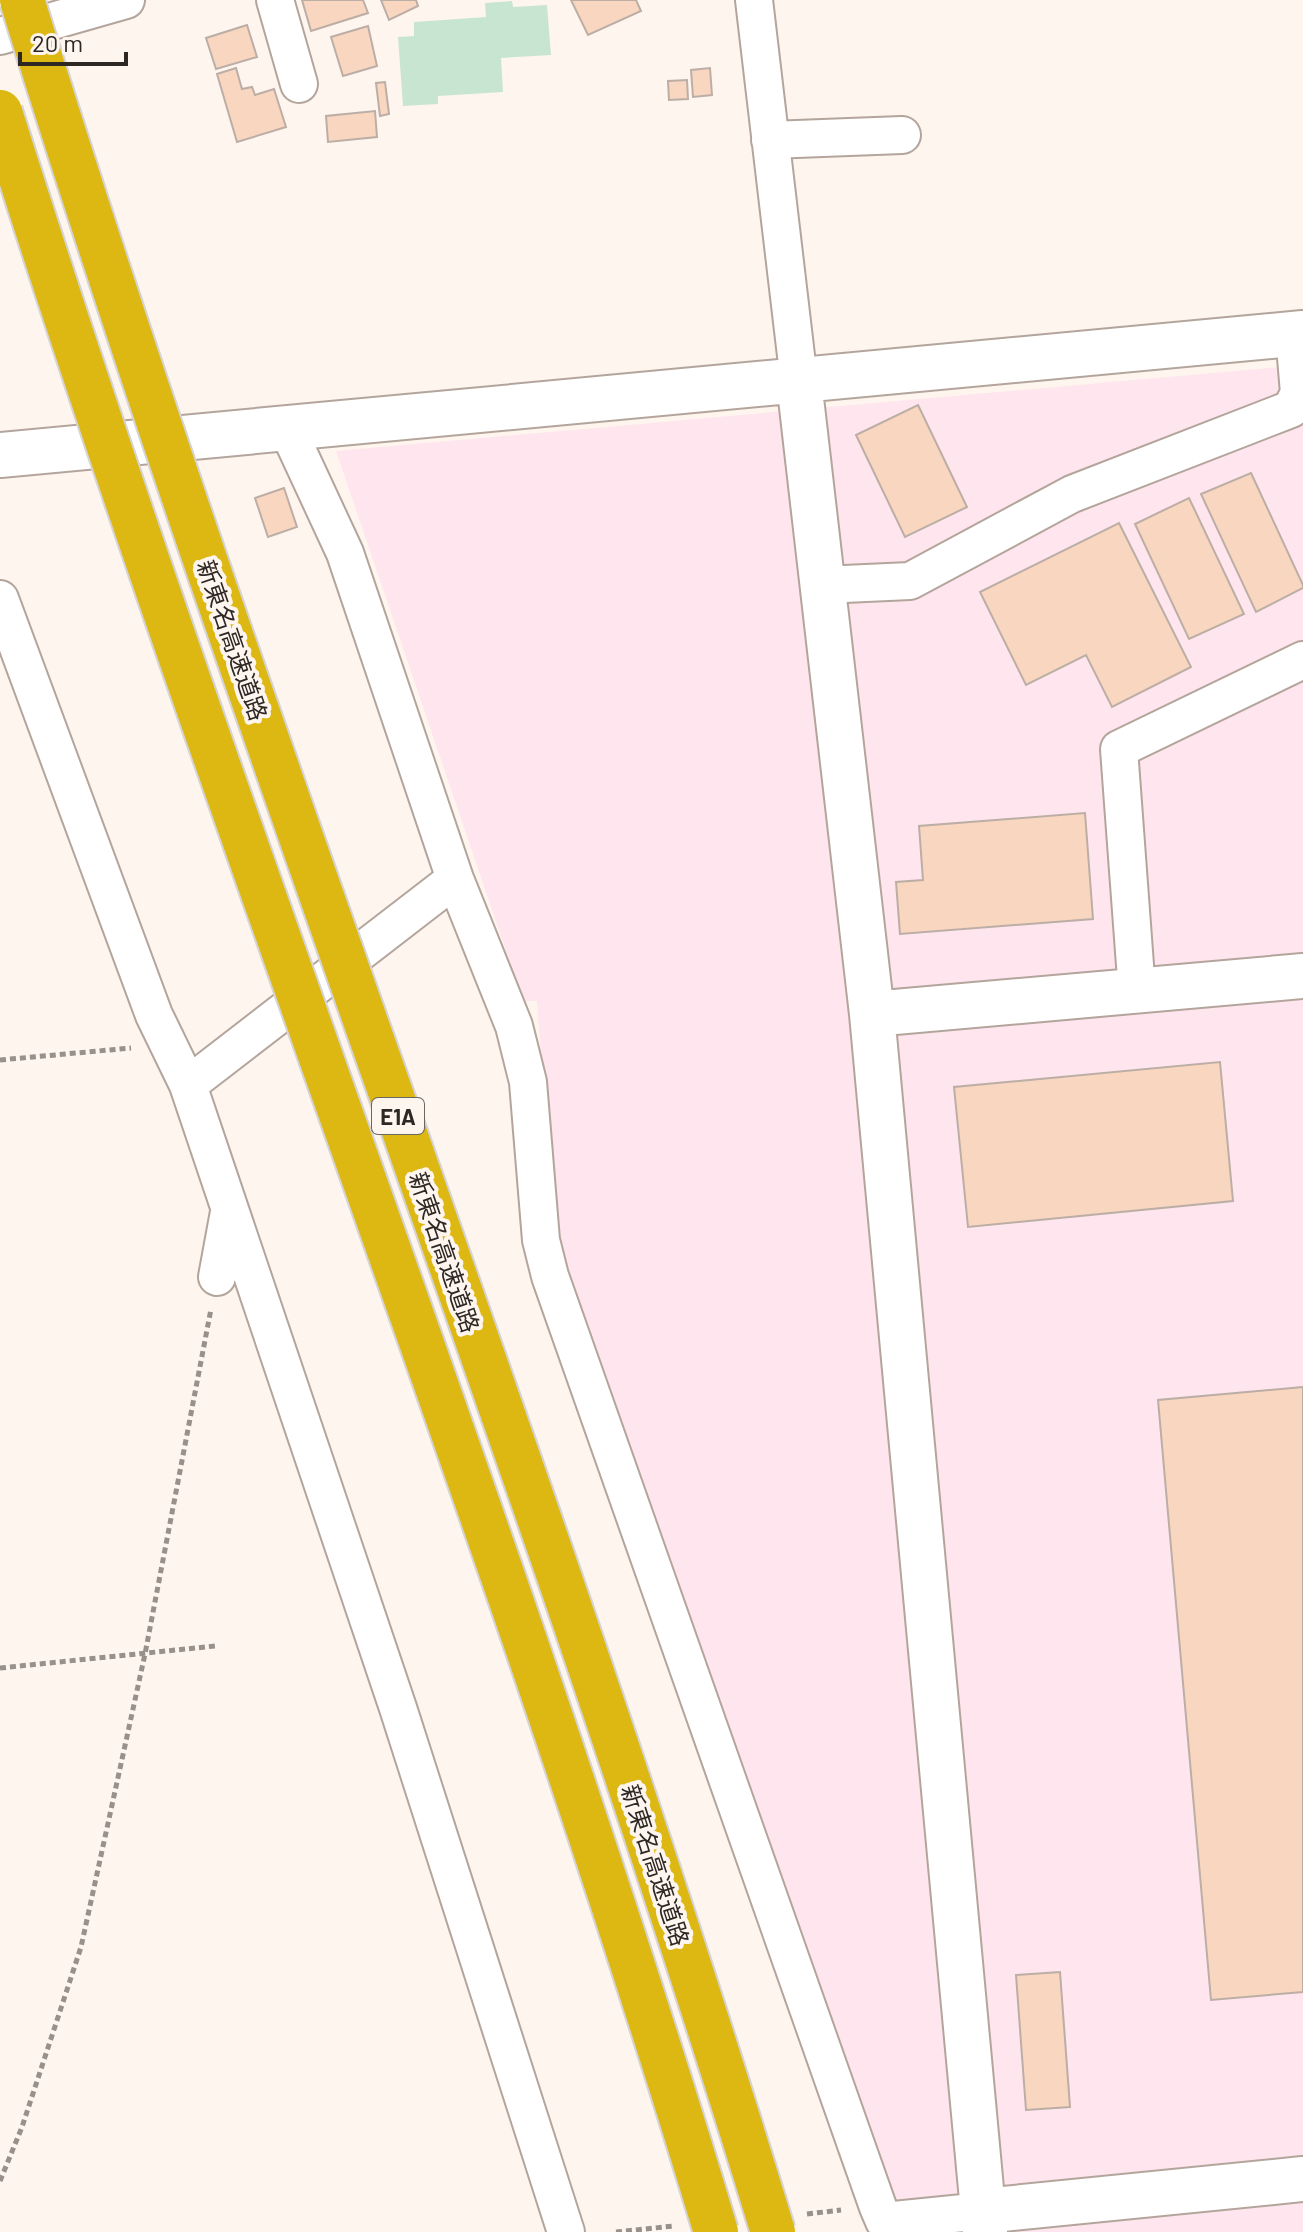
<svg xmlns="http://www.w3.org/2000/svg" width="1303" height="2232" font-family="Barlow,'Noto Sans JP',sans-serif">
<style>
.industrial{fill:#ffe5ee}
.green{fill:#c8e5d2}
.building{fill:#f9d6c0;stroke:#bcaea5;stroke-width:2}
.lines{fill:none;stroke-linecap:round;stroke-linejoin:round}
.minor-casing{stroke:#b4a59c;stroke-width:40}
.tertiary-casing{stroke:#b4a59c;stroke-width:48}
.path{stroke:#97908b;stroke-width:5;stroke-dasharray:6 4;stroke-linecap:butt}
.minor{stroke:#fff;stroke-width:36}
.tertiary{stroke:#fff;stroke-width:44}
.motorway-bridge-casing{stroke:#d5d4d3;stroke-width:48;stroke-linecap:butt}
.motorway-bridge{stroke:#ddb812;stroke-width:44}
.labels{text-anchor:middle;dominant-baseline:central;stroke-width:8;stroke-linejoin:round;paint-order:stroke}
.shield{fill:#fef5ef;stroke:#6c6661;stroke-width:2}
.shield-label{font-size:22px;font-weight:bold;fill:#2d2824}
.street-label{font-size:24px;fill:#2d2824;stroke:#fef5ef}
</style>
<rect width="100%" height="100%" fill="#fef5ef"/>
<path class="industrial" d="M 1303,365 L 1303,2232 L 889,2232 L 560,1319 L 537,1001 L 523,1001 L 336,451 Z"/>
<path class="green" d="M 512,1 L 513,7 L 547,5 L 551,55 L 501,58 L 503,92 L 438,96 L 438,104 L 403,106 L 398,37 L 414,36 L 414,22 L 486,17 L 485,3 Z"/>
<path class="building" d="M 302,0 L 363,0 L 368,13 L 311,31 Z
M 381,0 L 416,0 L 418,6 L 389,20 Z
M 571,0 L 636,0 L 641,11 L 588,35 Z
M 247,25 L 257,57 L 216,69 L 206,38 Z
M 368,26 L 377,66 L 343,76 L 331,37 Z
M 236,68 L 242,89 L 252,87 L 255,95 L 274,89 L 286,127 L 237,142 L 217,74 Z
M 710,68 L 712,95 L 693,97 L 691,70 Z
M 687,80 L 688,99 L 669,100 L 668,81 Z
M 385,82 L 389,114 L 380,116 L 376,83 Z
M 375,111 L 377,137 L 328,142 L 326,116 Z
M 918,405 L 967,507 L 905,537 L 856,435 Z
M 1251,473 L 1303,585 L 1303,588 L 1256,612 L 1201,494 Z
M 284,488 L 297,527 L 268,537 L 255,498 Z
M 1189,498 L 1244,614 L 1189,639 L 1135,524 Z
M 1119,523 L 1191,667 L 1112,707 L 1086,655 L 1026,685 L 980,592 Z
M 1085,813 L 1093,919 L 900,934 L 896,882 L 923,880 L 919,826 Z
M 1220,1062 L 1233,1201 L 968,1227 L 954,1087 Z
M 1303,1387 L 1303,1992 L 1211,2000 L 1158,1400 Z
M 1060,1972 L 1070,2107 L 1026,2110 L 1016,1975 Z"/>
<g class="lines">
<defs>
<path id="minor" d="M 275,0 L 299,84
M 754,0 L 799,381
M 0,36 L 126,0
M 770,140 L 902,135
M 287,428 L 345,553 L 455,879 L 514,1026 L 528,1082 L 541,1240 L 550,1276 L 878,2207 L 884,2221 L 983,2211
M 822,585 L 910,581 L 1072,494 L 1291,409 L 1299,393 L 1294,334
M 0,599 L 154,1015 L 188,1085 L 398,1708 L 566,2232
M 1137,992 L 1119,749 L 1303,660
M 188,1085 L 455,879
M 217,1277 L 229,1212"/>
<path id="tertiary" d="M 799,381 L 872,1014 L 985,2232
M 0,455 L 1303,333
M 872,1014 L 1303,976
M 983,2211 L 1303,2179"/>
</defs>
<use href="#minor" class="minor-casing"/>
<use href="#tertiary" class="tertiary-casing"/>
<path class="path" d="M 0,1060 L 131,1048
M 0,1668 L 215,1646
M 0,2181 L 22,2127 L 81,1947 L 145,1654 L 211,1309
M 807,2214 L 841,2210
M 616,2232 L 674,2226"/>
<use href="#minor" class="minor"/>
<use href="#tertiary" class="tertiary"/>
<defs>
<path id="motorway-bridge" d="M 22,0 C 254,750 544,1481 773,2232
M 0,112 C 223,824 501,1517 716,2232"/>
</defs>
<use href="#motorway-bridge" class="motorway-bridge-casing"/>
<use href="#motorway-bridge" class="motorway-bridge"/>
</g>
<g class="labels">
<rect class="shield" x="372" y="1098" width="52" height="36" rx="6"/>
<g class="shield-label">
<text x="398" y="1116">E1A</text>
</g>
<g class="street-label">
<text transform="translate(233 640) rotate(71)">新東名高速道路</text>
<text transform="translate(445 1252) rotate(71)">新東名高速道路</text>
<text transform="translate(656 1865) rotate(72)">新東名高速道路</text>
</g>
</g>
<path d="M20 52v12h106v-12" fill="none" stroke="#2d2824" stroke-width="4"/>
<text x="32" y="52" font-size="24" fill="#2d2824" stroke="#fef5ef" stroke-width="6" paint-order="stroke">20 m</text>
</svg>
